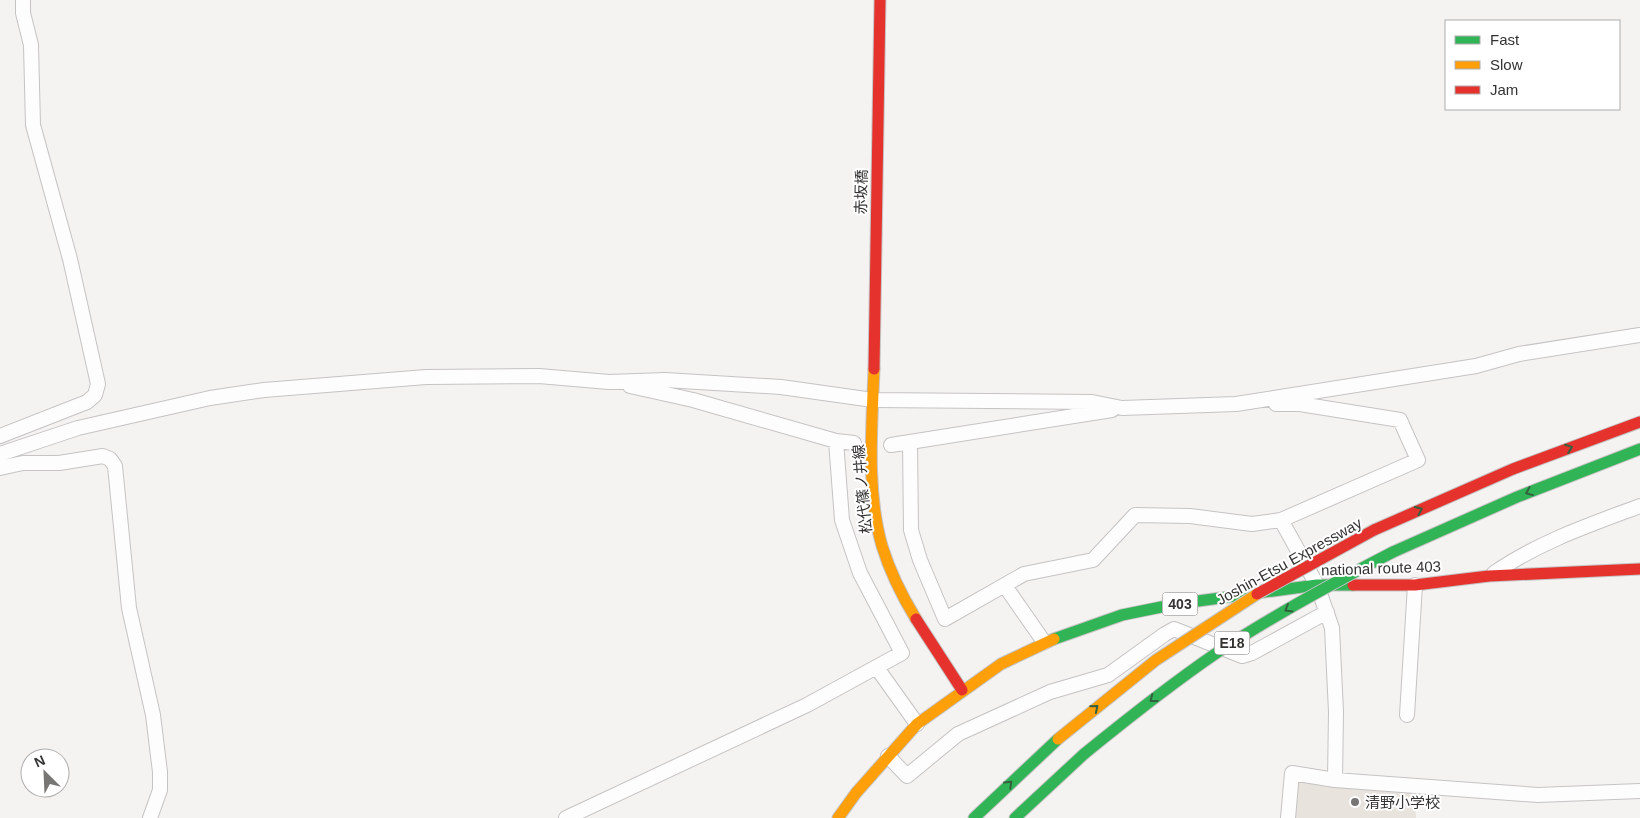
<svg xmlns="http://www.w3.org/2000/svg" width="1640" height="818" font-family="Arial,'Noto Sans JP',sans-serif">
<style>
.built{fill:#e8e3dd}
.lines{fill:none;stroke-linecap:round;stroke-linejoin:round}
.street-casing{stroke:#c5c3c3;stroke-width:16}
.fast-casing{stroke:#c5c3c3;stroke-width:13}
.slow-casing{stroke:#c5c3c3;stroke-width:13}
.jam-casing{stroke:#c5c3c3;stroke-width:13}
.street{stroke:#fefdfd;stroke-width:14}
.fast{stroke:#30b455;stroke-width:11}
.slow{stroke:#ff9f0a;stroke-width:11}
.jam{stroke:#e5322d;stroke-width:11}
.fast-bridge-casing{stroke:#c5c3c3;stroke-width:13;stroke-linecap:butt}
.slow-bridge-casing{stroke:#c5c3c3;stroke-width:13;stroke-linecap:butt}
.jam-bridge-casing{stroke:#c5c3c3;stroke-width:13;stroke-linecap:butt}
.fast-bridge{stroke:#30b455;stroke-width:11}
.slow-bridge{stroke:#ff9f0a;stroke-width:11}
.jam-bridge{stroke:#e5322d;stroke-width:11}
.oneway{stroke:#33603e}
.poi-dot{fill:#787675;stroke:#fff;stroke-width:2}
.labels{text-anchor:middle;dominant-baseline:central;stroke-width:4;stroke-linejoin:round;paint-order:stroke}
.shield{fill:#fff;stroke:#717070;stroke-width:1}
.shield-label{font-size:14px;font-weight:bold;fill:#343332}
.street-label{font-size:15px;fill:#343332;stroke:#fff}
.poi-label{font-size:15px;fill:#343332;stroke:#fff;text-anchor:start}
</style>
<rect width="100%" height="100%" fill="#f5f3f2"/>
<path class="built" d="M 1299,781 L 1414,786 L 1416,818 L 1293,818 Z"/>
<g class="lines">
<defs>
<path id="street" d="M 630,386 L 693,400 L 836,441 L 854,443
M 0,436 L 87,402 L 95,395 L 98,384 L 70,259 L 33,125 L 31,45 L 23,13 L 23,0
M 910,443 L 911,530 L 920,560 L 945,619 L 1024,574 L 1093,560 L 1135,515 L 1190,516 L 1252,524 L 1281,520 L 1418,460 L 1400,420 L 1300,404 L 1276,404
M 891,445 L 1112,410
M 0,454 L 78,428 L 210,398 L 264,390 L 426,377 L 539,376 L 609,382 L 665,380 L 781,387 L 873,400 L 1092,402 L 1122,408 L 1236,404 L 1476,366 L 1519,354 L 1640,335
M 0,468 L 23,463 L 59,463 L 103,456 L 110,459 L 115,466 L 129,608 L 153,715 L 160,772 L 160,790 L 150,818
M 1281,520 L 1317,585 L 1332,628 L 1336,712 L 1335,780 L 1538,795 L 1640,791
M 1494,573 C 1539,542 1589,525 1640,506
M 1005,586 L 1044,642
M 877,668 L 917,724
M 1407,715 L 1415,585
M 888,756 L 907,776 L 958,734 L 1050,692 L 1108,675 L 1165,634 L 1174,629 L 1242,656 L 1252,653 L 1327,612
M 566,818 L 807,705 L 902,653 L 860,573 L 842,520 L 836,441
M 1288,818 L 1292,773 L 1335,780"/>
<path id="fast" d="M 1393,552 L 1517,497 L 1640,449
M 1054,639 L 1122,615 L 1176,604 L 1317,585 L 1353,585
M 974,818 L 1058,739
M 1015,818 L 1084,754"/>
<path id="slow" d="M 874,369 C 872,426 866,490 882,546 C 890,572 902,596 916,619
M 838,818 L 856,793 L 917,724 L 1001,664 L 1054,639"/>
<path id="jam" d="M 874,369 L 880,0
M 1374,530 L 1513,469 L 1640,422
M 1353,585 L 1415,585 L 1489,576 L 1640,569
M 916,619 L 962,690"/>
</defs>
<use href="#street" class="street-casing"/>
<use href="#fast" class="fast-casing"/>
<use href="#slow" class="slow-casing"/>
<use href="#jam" class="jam-casing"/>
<use href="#street" class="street"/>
<use href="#fast" class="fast"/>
<use href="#slow" class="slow"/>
<use href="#jam" class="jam"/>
<defs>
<path id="fast-bridge" d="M 1084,754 C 1127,719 1171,684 1218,652 C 1274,615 1333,583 1393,552"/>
<path id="slow-bridge" d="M 1058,739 L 1156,660 L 1257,594"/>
<path id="jam-bridge" d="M 1257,594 L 1374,530"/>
</defs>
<use href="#fast-bridge" class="fast-bridge-casing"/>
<use href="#slow-bridge" class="slow-bridge-casing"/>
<use href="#jam-bridge" class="jam-bridge-casing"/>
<use href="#fast-bridge" class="fast-bridge"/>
<use href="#slow-bridge" class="slow-bridge"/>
<use href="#jam-bridge" class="jam-bridge"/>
</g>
<defs><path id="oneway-chevron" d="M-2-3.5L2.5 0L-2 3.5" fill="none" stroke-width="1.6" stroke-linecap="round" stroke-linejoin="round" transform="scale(1.25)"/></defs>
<g class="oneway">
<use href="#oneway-chevron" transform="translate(1569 448) rotate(-21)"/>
<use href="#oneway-chevron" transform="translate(1529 492) rotate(158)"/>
<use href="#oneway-chevron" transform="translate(1419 510) rotate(-24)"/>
<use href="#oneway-chevron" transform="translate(1288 609) rotate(150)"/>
<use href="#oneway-chevron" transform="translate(1153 699) rotate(143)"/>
<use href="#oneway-chevron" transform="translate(1095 708) rotate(-40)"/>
<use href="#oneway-chevron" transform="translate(1009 784) rotate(-44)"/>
</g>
<circle class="poi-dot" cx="1355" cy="802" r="5"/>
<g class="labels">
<g class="shield">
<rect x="1162.5" y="592.5" width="35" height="23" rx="4"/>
<rect x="1214.5" y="631.5" width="35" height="23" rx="4"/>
</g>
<g class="shield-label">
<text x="1180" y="604">403</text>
<text x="1232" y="643">E18</text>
</g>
<g class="street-label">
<text transform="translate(861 192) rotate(-89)">赤坂橋</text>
<text transform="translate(862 489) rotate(-95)">松代篠ノ井線</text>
<text transform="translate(1289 561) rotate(-29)">Joshin-Etsu Expressway</text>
<text transform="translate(1381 568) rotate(-2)">national route 403</text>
</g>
<g class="poi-label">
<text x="1365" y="802">清野小学校</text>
</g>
</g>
<rect x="1445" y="20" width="175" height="90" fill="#ffffff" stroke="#aeadad"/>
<rect x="1455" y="36" width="25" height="8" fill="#30b455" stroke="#aeadad"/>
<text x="1490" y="45" font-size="15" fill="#343332">Fast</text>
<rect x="1455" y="61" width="25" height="8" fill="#ff9f0a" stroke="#aeadad"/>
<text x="1490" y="70" font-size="15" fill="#343332">Slow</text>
<rect x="1455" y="86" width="25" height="8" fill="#e5322d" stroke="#aeadad"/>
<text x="1490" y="95" font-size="15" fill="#343332">Jam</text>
<g transform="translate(45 773) rotate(336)"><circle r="24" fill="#ffffff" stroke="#aeadad"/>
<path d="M0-4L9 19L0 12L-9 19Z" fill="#787675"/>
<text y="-8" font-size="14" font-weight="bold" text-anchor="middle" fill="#343332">N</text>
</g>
</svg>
